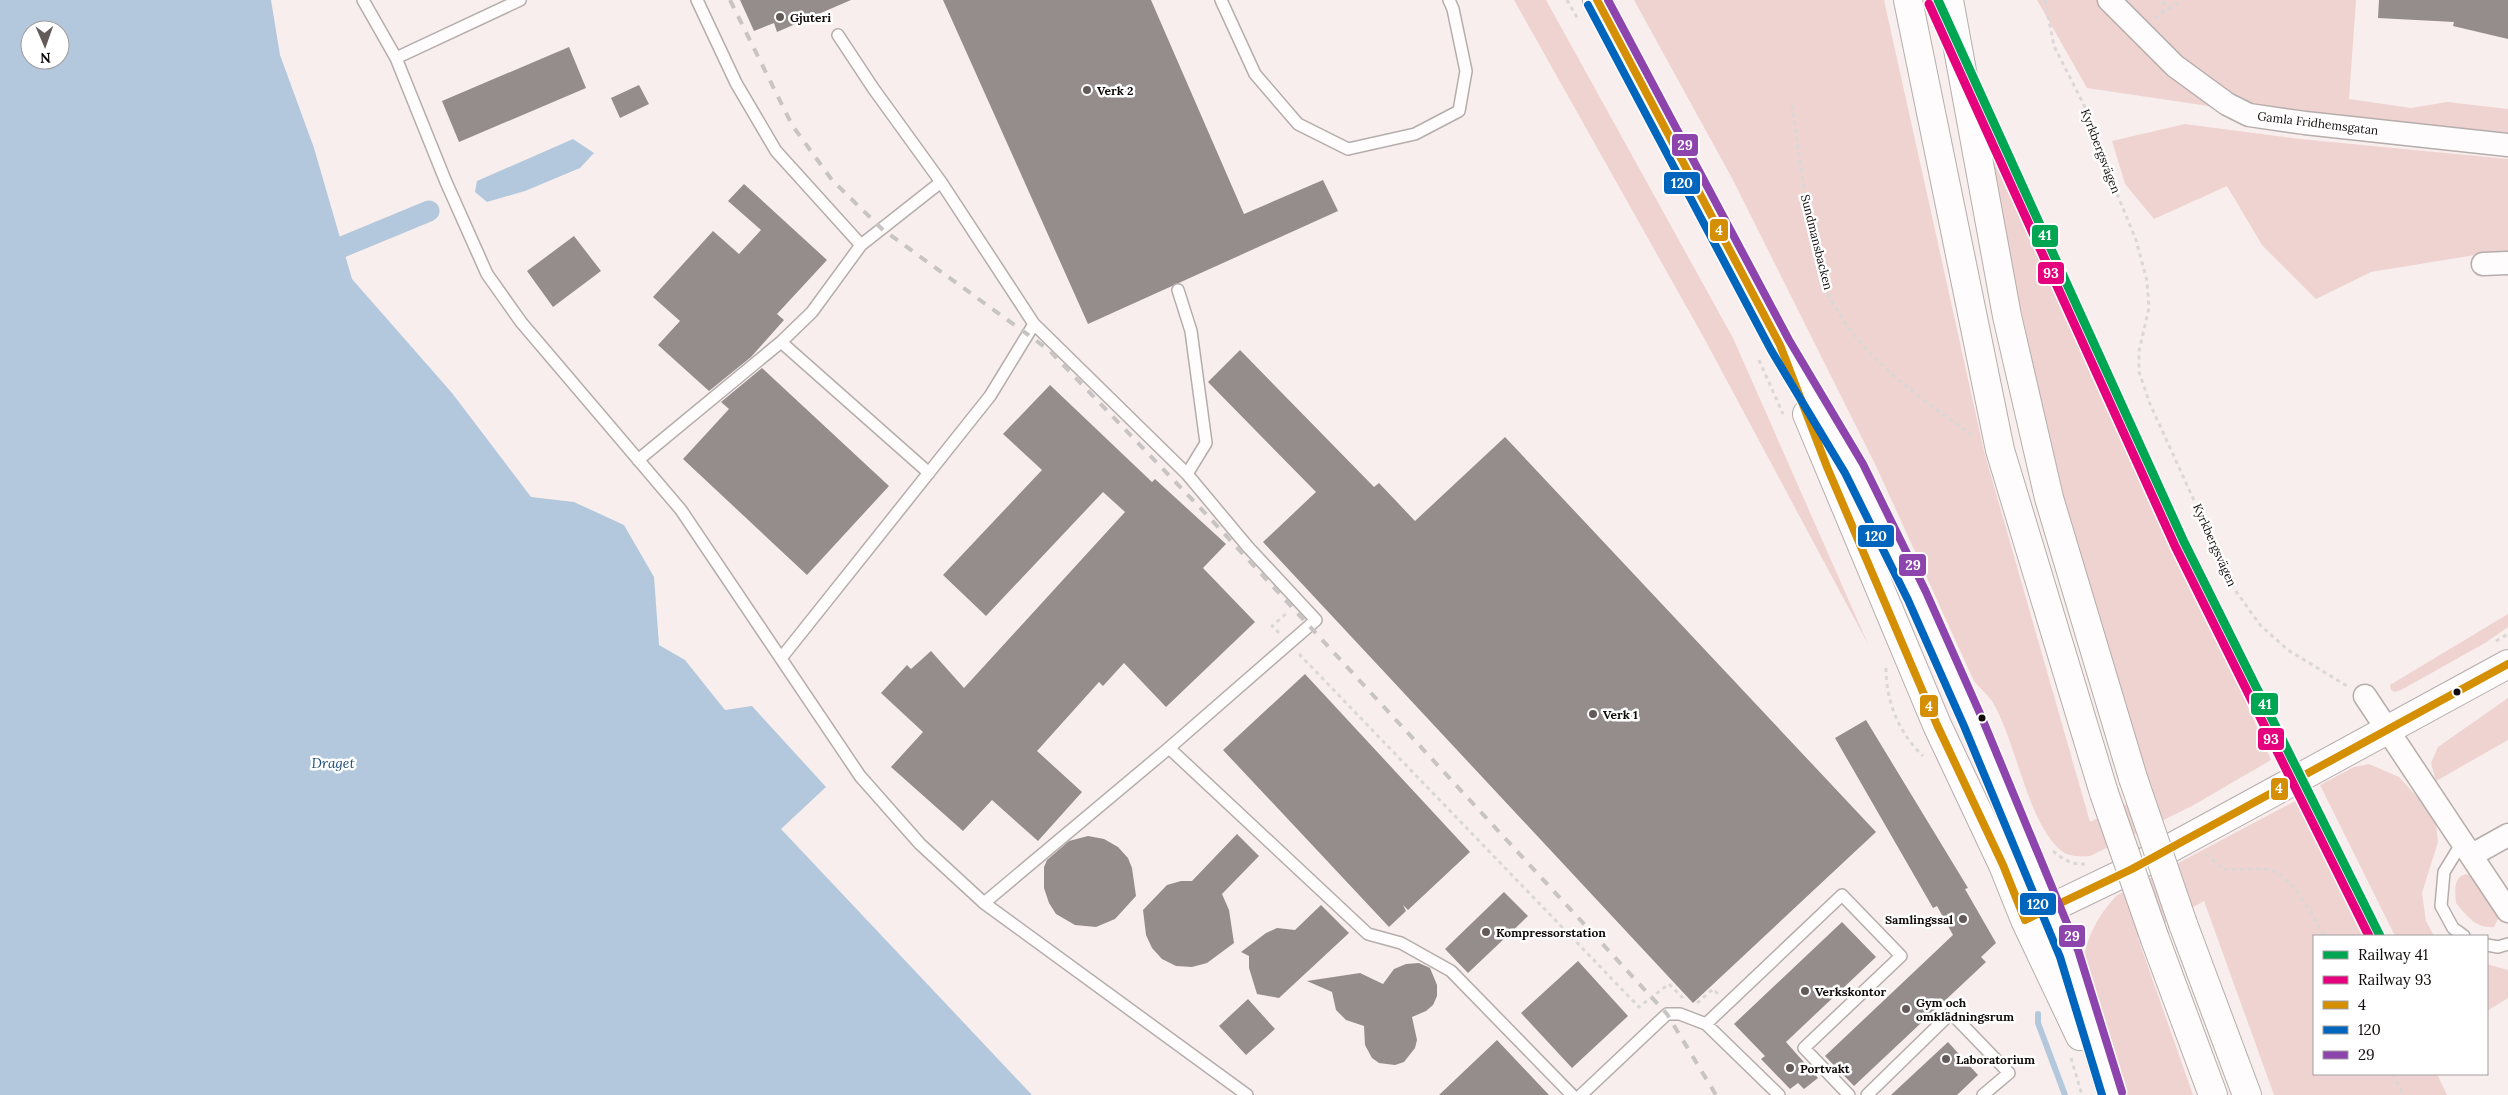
<svg xmlns="http://www.w3.org/2000/svg" width="2508" height="1095" font-family="Lora,serif">
<style>
.green{fill:#efd3d0}
.water{fill:#b3c8dc;fill-rule:evenodd}
.lines{fill:none;stroke-linecap:round;stroke-linejoin:round}
.stream{stroke:#b3c8dc;stroke-width:6}
.canal{stroke:#b3c8dc;stroke-width:21}
.building{fill:#948d8c}
.service-casing{stroke:#b5adac;stroke-width:14}
.minor-casing{stroke:#b5adac;stroke-width:25}
.tertiary-casing{stroke:#b5adac;stroke-width:30}
.secondary-casing{stroke:#b5adac;stroke-width:30}
.motorway-casing{stroke:#b5adac;stroke-width:30}
.path{stroke:#dad7d7;stroke-width:3;stroke-dasharray:4 4;stroke-linecap:butt}
.service{stroke:#fefcfc;stroke-width:11}
.minor{stroke:#fefcfc;stroke-width:22}
.tertiary{stroke:#fefcfc;stroke-width:28}
.secondary{stroke:#fefcfc;stroke-width:28}
.motorway{stroke:#fefcfc;stroke-width:28}
.rail{stroke:#c7c4c3;stroke-width:4;stroke-dasharray:9 9;stroke-linecap:butt}
.motorway-bridge-casing{stroke:#b5adac;stroke-width:30;stroke-linecap:butt}
.motorway-bridge{stroke:#fefcfc;stroke-width:28}
.bus-1-casing{stroke:#fff;stroke-width:11}
.bus-2-casing{stroke:#fff;stroke-width:11}
.bus-3-casing{stroke:#fff;stroke-width:11}
.bus-1{stroke:#d58f02;stroke-width:8}
.bus-2{stroke:#0065bd;stroke-width:8}
.bus-3{stroke:#8e44ad;stroke-width:8}
.rail-1-casing{stroke:#fff;stroke-width:12}
.rail-2-casing{stroke:#fff;stroke-width:12}
.rail-1{stroke:#00a651;stroke-width:9}
.rail-2{stroke:#e5007d;stroke-width:9}
.poi-dot{fill:#635a5a;stroke:#fff;stroke-width:2}
.bus-dot{fill:#130b0b;stroke:#fff;stroke-width:2}
.labels{text-anchor:middle;dominant-baseline:central;stroke-width:5;stroke-linejoin:round;paint-order:stroke}
.poi-label{font-size:12px;font-weight:bold;fill:#130b0b;stroke:#fff;text-anchor:start}
.street-label{font-size:12px;fill:#130b0b;stroke:#fff}
.water-label{font-size:14px;font-style:italic;fill:#1b4c74;stroke:#fff}
.line-badge{stroke:#fff;stroke-width:2}
.badge-label{font-size:14px;text-anchor:middle;font-weight:bold;fill:#fff}
</style>
<rect width="100%" height="100%" fill="#f8eeed"/>
<path class="green" d="M 1514,0 L 1546,0 L 1733,338 L 1868,644 L 1704,338 Z
M 1634,0 L 1884,0 L 1984,451 L 2090,822 L 2147,794 L 2058,488 L 2016,314 L 1973,74 L 2126,420 L 2271,760 L 2192,806 L 2090,856 C 2079,857 2067,857 2058,848 C 2025,814 2017,743 1992,701 C 1987,694 1979,688 1974,681 L 1876,466 L 1733,180 Z
M 2037,0 L 2356,0 L 2349,99 L 2411,108 L 2447,102 L 2508,109 L 2508,134 L 2222,108 L 2087,88 Z
M 2185,124 L 2300,139 L 2508,159 L 2508,253 L 2475,255 L 2371,272 L 2316,299 L 2262,245 L 2227,186 L 2154,219 L 2125,184 L 2112,141 Z
M 2508,614 L 2508,627 L 2485,643 L 2401,690 L 2395,692 L 2391,690 L 2390,685 Z
M 2508,698 L 2508,740 L 2436,781 L 2431,763 L 2438,747 Z
M 2369,764 L 2399,777 L 2430,811 L 2436,825 L 2438,842 L 2422,893 L 2426,921 L 2434,936 L 2395,936 L 2320,785 L 2354,767 Z
M 2299,799 L 2368,936 L 2314,936 L 2314,1074 L 2437,1074 L 2447,1095 L 2274,1095 L 2204,901 L 2138,938 L 2193,1095 L 2120,1095 L 2083,961 C 2088,934 2098,916 2116,896 Z
M 2466,874 L 2471,876 L 2499,917 L 2494,927 C 2476,929 2466,915 2456,903 C 2455,892 2453,877 2466,874 Z
M 2487,964 L 2508,970 L 2508,998 L 2487,1011 Z"/>
<path class="water" d="M 0,0 L 271,0 L 280,55 L 314,148 L 352,279 L 452,393 L 531,497 L 574,502 L 624,525 L 654,577 L 659,645 L 685,660 L 725,710 L 752,706 L 826,787 L 781,829 L 1032,1095 L 0,1095 ZM 30,30 L 60,30 L 60,60 L 30,60 Z
M 573,139 L 594,153 L 580,168 L 525,191 L 487,202 L 475,192 L 477,181 Z"/>
<g class="lines">
<path class="stream" d="M 2038,1014 L 2038,1023 L 2065,1095"/>
<path class="canal" d="M 342,247 L 429,211"/>
</g>
<path class="building" d="M 740,0 L 851,0 L 777,32 L 774,23 L 754,31 Z
M 943,0 L 1151,0 L 1244,214 L 1323,180 L 1338,211 L 1088,324 Z
M 2379,0 L 2508,0 L 2508,39 L 2453,26 L 2454,22 L 2378,18 Z
M 569,47 L 586,88 L 459,142 L 442,101 Z
M 639,85 L 649,104 L 620,118 L 611,98 Z
M 744,184 L 827,260 L 777,314 L 784,320 L 751,357 L 709,391 L 658,345 L 680,321 L 653,297 L 713,231 L 739,254 L 761,230 L 728,201 Z
M 574,236 L 601,271 L 553,307 L 527,271 Z
M 1240,350 L 1374,487 L 1379,483 L 1415,521 L 1505,437 L 1876,832 L 1693,1003 L 1263,542 L 1316,492 L 1208,382 Z
M 762,368 L 889,486 L 807,575 L 683,459 L 729,409 L 721,402 Z
M 1050,385 L 1152,482 L 1155,479 L 1226,544 L 1203,568 L 1255,622 L 1166,707 L 1124,663 L 1103,686 L 1099,682 L 1037,751 L 1082,792 L 1038,841 L 992,800 L 963,831 L 891,767 L 923,732 L 881,693 L 907,665 L 911,669 L 931,651 L 964,688 L 1125,512 L 1103,492 L 986,616 L 943,575 L 1042,470 L 1003,434 Z
M 1305,674 L 1470,852 L 1408,910 L 1403,905 L 1406,911 L 1389,927 L 1223,750 Z
M 1866,720 L 1968,888 L 1965,889 L 1996,943 L 1981,957 L 1986,962 L 1854,1086 L 1825,1056 L 1953,935 L 1937,906 L 1933,908 L 1835,738 Z
M 1237,834 L 1259,856 L 1222,894 L 1229,910 L 1234,943 L 1207,963 L 1192,967 L 1176,966 L 1162,959 L 1152,948 L 1146,935 L 1143,910 L 1167,885 L 1181,881 L 1192,881 Z
M 1088,836 L 1104,839 L 1118,847 L 1128,858 L 1132,868 L 1136,896 L 1115,919 L 1096,927 L 1075,925 L 1056,914 L 1049,903 L 1044,888 L 1044,867 L 1047,860 L 1069,841 Z
M 1504,892 L 1528,916 L 1468,973 L 1445,949 Z
M 1321,905 L 1349,933 L 1279,998 L 1257,994 L 1249,968 L 1249,956 L 1241,952 L 1266,933 L 1277,928 L 1295,930 Z
M 1842,922 L 1876,957 L 1786,1042 L 1818,1078 L 1804,1089 L 1798,1083 L 1790,1089 L 1761,1059 L 1765,1056 L 1734,1024 Z
M 1578,961 L 1628,1016 L 1572,1068 L 1521,1013 Z
M 1419,963 L 1430,968 L 1437,985 L 1437,996 L 1433,1005 L 1426,1011 L 1412,1017 L 1417,1040 L 1415,1048 L 1404,1062 L 1395,1065 L 1379,1063 L 1372,1058 L 1365,1045 L 1364,1026 L 1346,1020 L 1336,1010 L 1332,992 L 1307,981 L 1360,973 L 1383,984 L 1394,969 L 1406,964 Z
M 1248,999 L 1275,1029 L 1246,1055 L 1219,1026 Z
M 1497,1040 L 1549,1095 L 1439,1095 Z
M 1948,1042 L 1978,1075 L 1957,1095 L 1891,1095 Z"/>
<g class="lines">
<defs>
<path id="service" d="M 363,0 L 396,58 L 446,182 L 487,274 L 521,322 L 681,510 L 860,776 L 920,844 L 984,903 L 1247,1095
M 697,0 L 736,83 L 776,151 L 861,245 L 941,182
M 1221,0 L 1255,74 L 1298,124 L 1348,149 L 1415,134 L 1459,111 L 1466,71 L 1453,9 L 1449,0
M 838,35 L 873,88 L 941,182 L 1034,324 L 1187,474 L 1248,547 L 1316,620 L 1169,748 L 984,903
M 396,58 L 520,0
M 1178,290 L 1191,331 L 1206,443 L 1187,474
M 781,342 L 929,473
M 638,460 L 781,342 L 812,312 L 861,245
M 782,657 L 990,396 L 1034,324
M 1169,748 L 1368,934 L 1401,943 L 1451,971 L 1572,1095
M 2463,841 L 2444,872 L 2441,906 L 2453,928 L 2464,936
M 2487,945 L 2498,947 L 2508,944
M 1706,1024 L 1842,895 L 1901,956 L 1804,1048 L 1849,1095
M 1581,1095 L 1667,1014 L 1680,1014 L 1706,1024 L 1779,1095
M 1867,1095 L 1951,1013 L 2009,1073 L 1983,1095"/>
<path id="minor" d="M 2109,0 L 2175,66 L 2227,104 L 2249,115 L 2305,123 L 2508,145
M 2483,264 L 2508,263
M 2365,696 L 2508,911
M 2472,855 L 2508,835"/>
<path id="tertiary" d="M 2028,919 L 2132,869 L 2508,664"/>
<path id="secondary" d="M 1597,0 L 1780,345 L 1854,468 L 1917,596 L 1973,722 L 2069,954 L 2112,1095
M 1807,414 L 1937,725 L 2003,865 L 2025,920 L 2080,1036"/>
<path id="motorway" d="M 1908,0 L 2000,450 L 2104,793
M 1949,0 L 2007,316 L 2049,498 L 2133,778
M 2183,924 L 2247,1095
M 2155,939 L 2213,1095"/>
</defs>
<use href="#service" class="service-casing"/>
<use href="#minor" class="minor-casing"/>
<use href="#tertiary" class="tertiary-casing"/>
<use href="#secondary" class="secondary-casing"/>
<use href="#motorway" class="motorway-casing"/>
<path class="path" d="M 1567,0 L 1578,19
M 2045,0 L 2054,46 L 2088,113 L 2102,157 L 2136,240 L 2147,281 L 2149,308 L 2139,351 L 2139,372 L 2150,404 L 2235,590 L 2260,625 L 2288,650 L 2347,686
M 2162,13 L 2164,0
M 2155,18 L 2182,0
M 1792,105 C 1799,158 1806,210 1820,262 C 1824,274 1825,288 1831,299 C 1860,357 1920,398 1972,435
M 1759,360 L 1783,414
M 1279,633 L 1272,626 L 1288,612
M 2496,641 L 2508,634
M 1299,654 L 1639,1007 L 1669,984 L 1683,998
M 1886,668 C 1886,702 1899,733 1923,756
M 2053,851 C 2063,859 2071,865 2085,864
M 2206,854 L 2223,869 C 2238,871 2255,867 2270,870 C 2292,875 2314,918 2324,936
M 1697,1003 L 1713,989 L 1718,994
M 2071,1058 L 2082,1095
M 2393,1074 L 2403,1095"/>
<use href="#service" class="service"/>
<use href="#minor" class="minor"/>
<use href="#tertiary" class="tertiary"/>
<use href="#secondary" class="secondary"/>
<use href="#motorway" class="motorway"/>
<path class="rail" d="M 730,0 L 792,125 L 832,180 L 882,229 L 1049,350 L 1207,515 L 1667,1014 L 1716,1095"/>
<defs>
<path id="motorway-bridge" d="M 2133,778 L 2183,924
M 2104,793 L 2155,939"/>
</defs>
<use href="#motorway-bridge" class="motorway-bridge-casing"/>
<use href="#motorway-bridge" class="motorway-bridge"/>
<defs>
<path id="bus-1" d="M 1597,0 L 1780,345 L 1827,467 L 1937,725 L 2003,865 L 2025,920 L 2132,869 L 2508,664"/>
<path id="bus-2" d="M 1588,5 L 1771,350 L 1845,473 L 1908,600 L 1964,726 L 2060,957 L 2102,1095"/>
<path id="bus-3" d="M 1608,0 L 1789,340 L 1863,464 L 1926,592 L 1982,718 L 2078,950 L 2122,1092"/>
</defs>
<use href="#bus-1" class="bus-1-casing"/>
<use href="#bus-2" class="bus-2-casing"/>
<use href="#bus-3" class="bus-3-casing"/>
<use href="#bus-1" class="bus-1"/>
<use href="#bus-2" class="bus-2"/>
<use href="#bus-3" class="bus-3"/>
<defs>
<path id="rail-1" d="M 1938,0 L 2184,542 L 2380,936"/>
<path id="rail-2" d="M 1929,4 L 2175,546 L 2369,936"/>
</defs>
<use href="#rail-1" class="rail-1-casing"/>
<use href="#rail-2" class="rail-2-casing"/>
<use href="#rail-1" class="rail-1"/>
<use href="#rail-2" class="rail-2"/>
</g>
<g class="poi-dot">
<circle cx="780" cy="17" r="5"/>
<circle cx="1087" cy="90" r="5"/>
<circle cx="1593" cy="714" r="5"/>
<circle cx="1963" cy="919" r="5"/>
<circle cx="1486" cy="932" r="5"/>
<circle cx="1805" cy="991" r="5"/>
<circle cx="1906" cy="1009" r="5"/>
<circle cx="1946" cy="1059" r="5"/>
<circle cx="1790" cy="1068" r="5"/>
</g>
<g class="bus-dot">
<circle cx="2457" cy="692" r="4.5"/>
<circle cx="1982" cy="718" r="4.5"/>
</g>
<g class="labels">
<g class="poi-label">
<text x="790" y="17">Gjuteri</text>
<text x="1097" y="90">Verk 2</text>
<text x="1603" y="714">Verk 1</text>
<text x="1953" y="919" text-anchor="end">Samlingssal</text>
<text x="1496" y="932">Kompressorstation</text>
<text x="1815" y="991">Verkskontor</text>
<text x="1916" y="1002">Gym och<tspan x="1916" dy="14">omklädningsrum</tspan></text>
<text x="1956" y="1059">Laboratorium</text>
<text x="1800" y="1068">Portvakt</text>
</g>
<g class="street-label">
<text transform="translate(2318 123) rotate(7)">Gamla Fridhemsgatan</text>
<text transform="translate(2101 151) rotate(69)">Kyrkbergsvägen</text>
<text transform="translate(1817 242) rotate(76)">Sundmansbacken</text>
<text transform="translate(2215 545) rotate(66)">Kyrkbergsvägen</text>
</g>
<g class="water-label">
<text x="333" y="763">Draget</text>
</g>
</g>
<g class="line-badge">
<rect x="1671" y="133" width="28" height="24" rx="5" fill="#8e44ad"/>
<rect x="1663" y="171" width="38" height="24" rx="5" fill="#0065bd"/>
<rect x="1709" y="218" width="20" height="24" rx="5" fill="#d58f02"/>
<rect x="2031" y="224" width="28" height="24" rx="5" fill="#00a651"/>
<rect x="2037" y="261" width="28" height="24" rx="5" fill="#e5007d"/>
<rect x="1857" y="524" width="38" height="24" rx="5" fill="#0065bd"/>
<rect x="1898" y="553" width="29" height="24" rx="5" fill="#8e44ad"/>
<rect x="2250" y="692" width="29" height="24" rx="5" fill="#00a651"/>
<rect x="1919" y="694" width="20" height="24" rx="5" fill="#d58f02"/>
<rect x="2257" y="727" width="28" height="24" rx="5" fill="#e5007d"/>
<rect x="2270" y="777" width="19" height="24" rx="5" fill="#d58f02"/>
<rect x="2019" y="892" width="38" height="24" rx="5" fill="#0065bd"/>
<rect x="2058" y="924" width="28" height="24" rx="5" fill="#8e44ad"/>
</g>
<g class="badge-label">
<text x="1685" y="150">29</text>
<text x="1682" y="188">120</text>
<text x="1719" y="235">4</text>
<text x="2045" y="240">41</text>
<text x="2051" y="278">93</text>
<text x="1876" y="541">120</text>
<text x="1913" y="570">29</text>
<text x="2265" y="709">41</text>
<text x="1929" y="711">4</text>
<text x="2271" y="744">93</text>
<text x="2279" y="793">4</text>
<text x="2038" y="909">120</text>
<text x="2072" y="941">29</text>
</g>
<rect x="2313" y="935" width="175" height="140" fill="#ffffff" stroke="#a19d9d"/>
<rect x="2323" y="951" width="25" height="8" fill="#00a651" stroke="#a19d9d"/>
<text x="2358" y="960" font-size="15" fill="#130b0b">Railway 41</text>
<rect x="2323" y="976" width="25" height="8" fill="#e5007d" stroke="#a19d9d"/>
<text x="2358" y="985" font-size="15" fill="#130b0b">Railway 93</text>
<rect x="2323" y="1001" width="25" height="8" fill="#d58f02" stroke="#a19d9d"/>
<text x="2358" y="1010" font-size="15" fill="#130b0b">4</text>
<rect x="2323" y="1026" width="25" height="8" fill="#0065bd" stroke="#a19d9d"/>
<text x="2358" y="1035" font-size="15" fill="#130b0b">120</text>
<rect x="2323" y="1051" width="25" height="8" fill="#8e44ad" stroke="#a19d9d"/>
<text x="2358" y="1060" font-size="15" fill="#130b0b">29</text>
<g transform="translate(45 45) rotate(178)"><circle r="24" fill="#ffffff" stroke="#a19d9d"/>
<path d="M0-4L9 19L0 12L-9 19Z" fill="#635a5a"/>
<text y="-8" font-size="14" font-weight="bold" text-anchor="middle" fill="#130b0b">N</text>
</g>
</svg>
